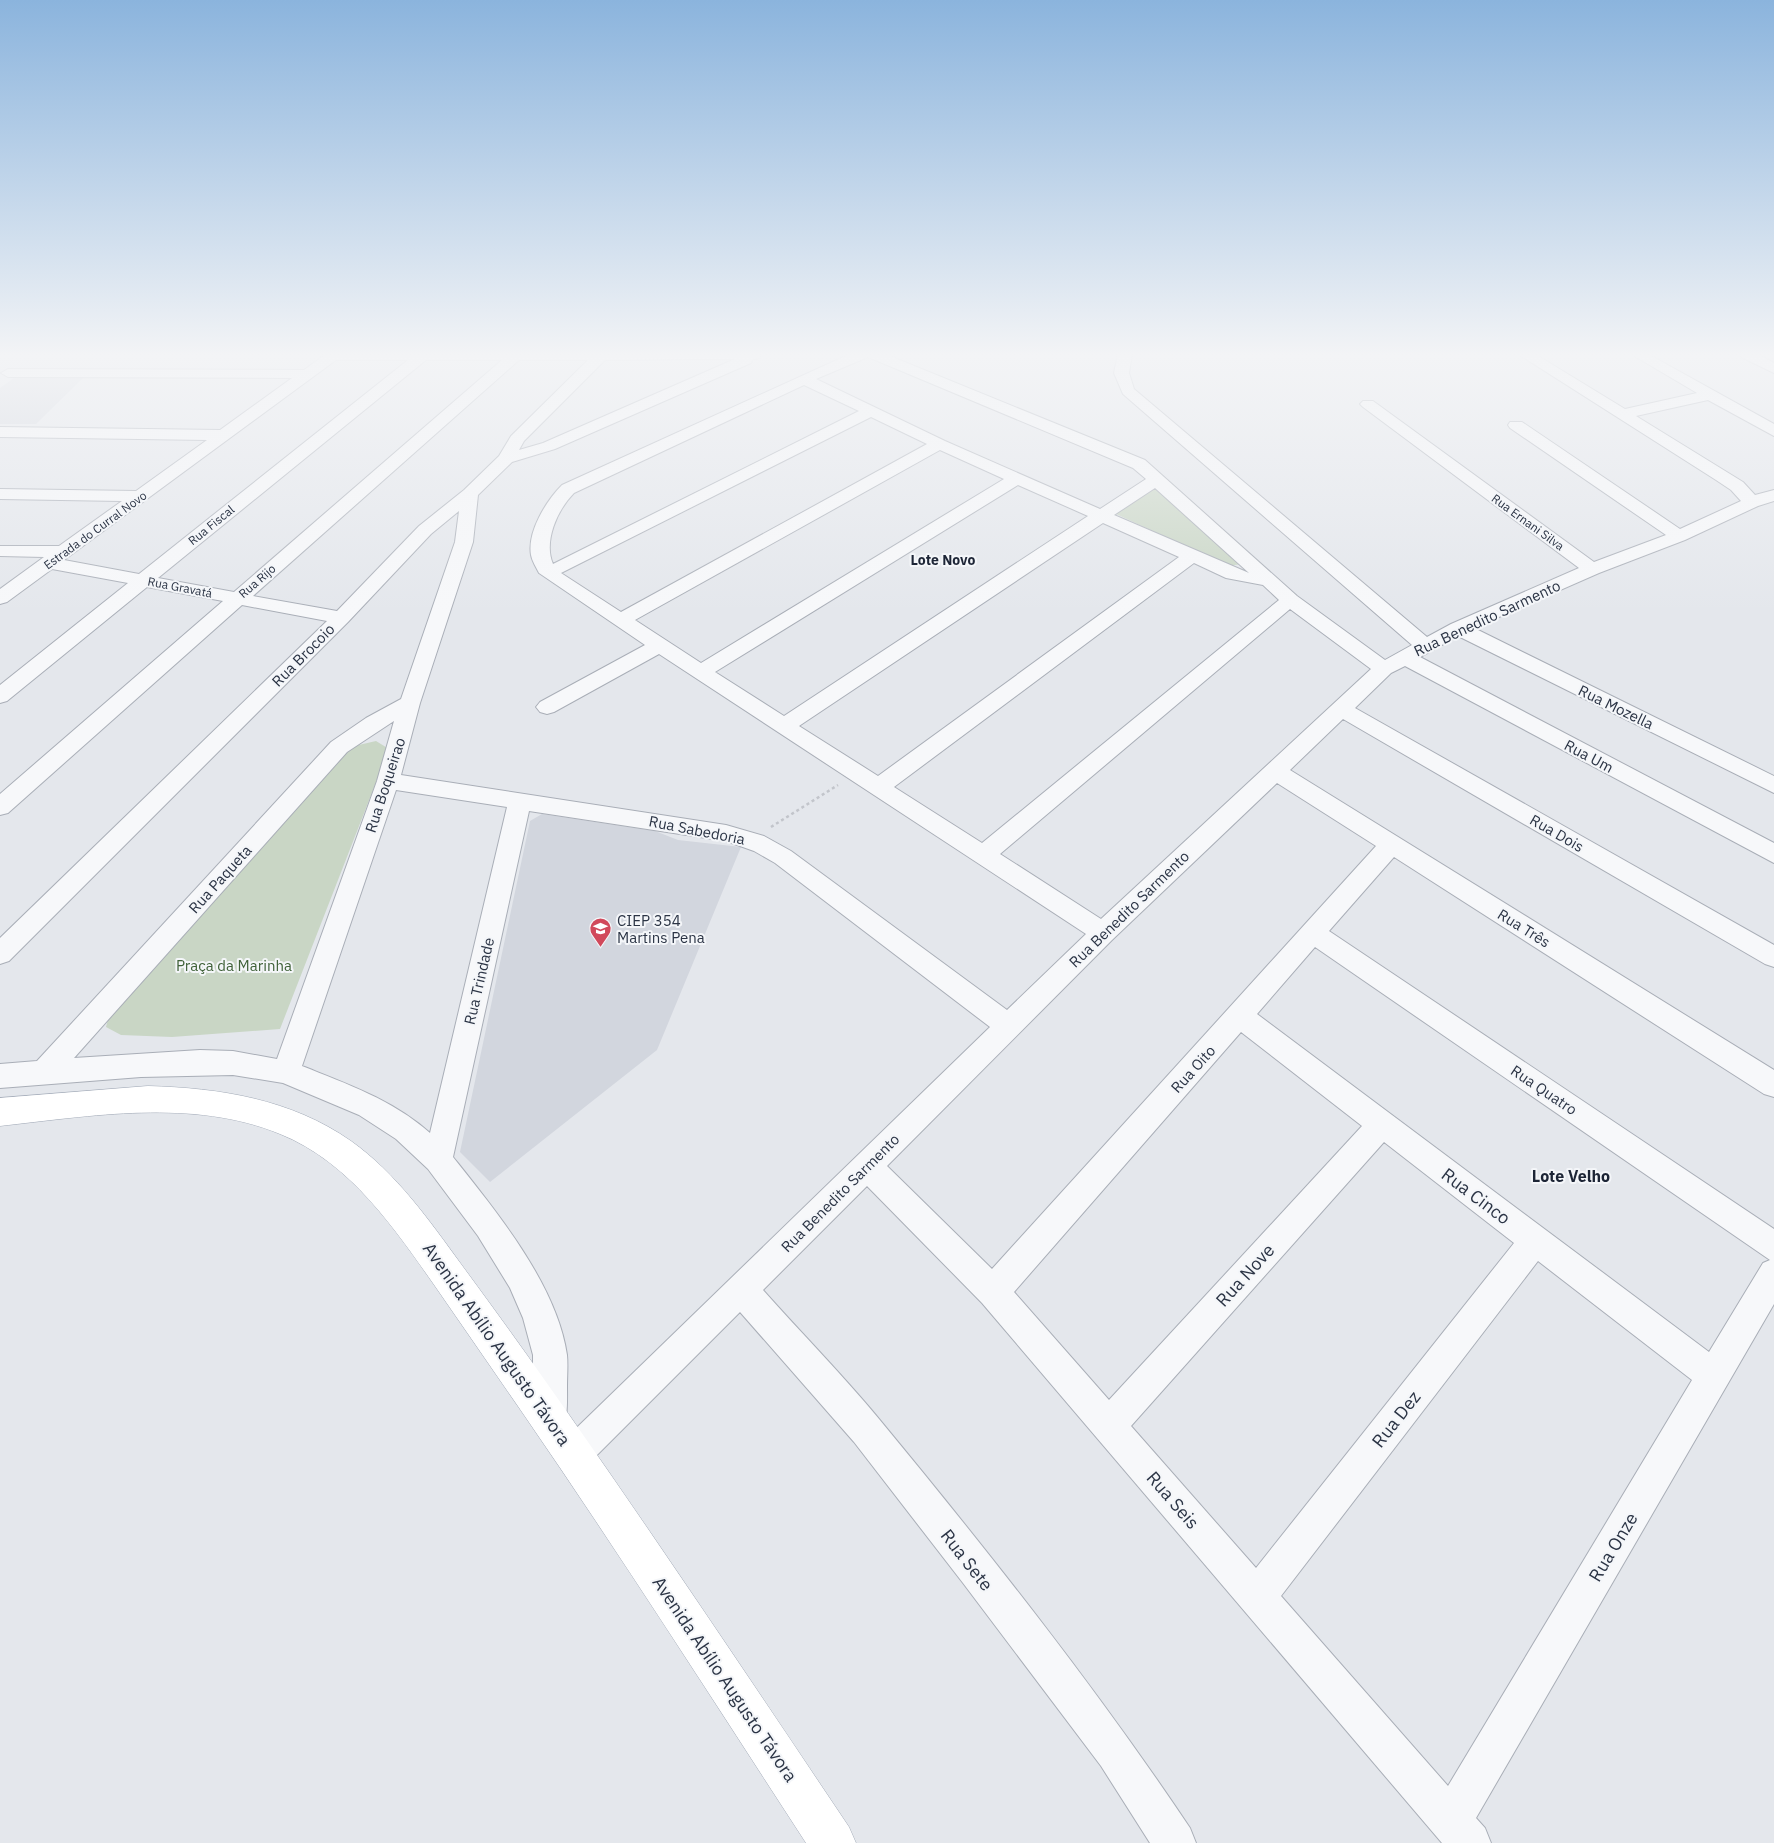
<svg xmlns="http://www.w3.org/2000/svg" width="1774" height="1843" font-family="'IBM Plex Sans',sans-serif">
<style>
.built{fill:#d2d6de}
.green{fill:#c9d6c5}
.lines{fill:none;stroke-linecap:round;stroke-linejoin:round}
.minor-casing{stroke:#a9aeb7;stroke-width:2}
.major-casing{stroke:#a3abb8;stroke-width:1}
.path{stroke:#c2c5cb;stroke-width:2.5;stroke-dasharray:3 3;stroke-linecap:butt}
.minor{fill:#f7f8fa;fill-rule:evenodd}
.major{fill:#fff;fill-rule:evenodd}
.labels{text-anchor:middle;dominant-baseline:central;stroke-width:4;stroke-linejoin:round;paint-order:stroke}
.far-street-label{font-size:12px;fill:#2b3445;stroke:#f4f6f9}
.far-neighbourhood-label{font-size:14px;font-weight:bold;fill:#1d2536;stroke:#f4f6f9}
.street-label{font-size:15px;fill:#2b3445;stroke:#f4f6f9}
.poi-label{font-size:15px;fill:#2b3445;stroke:#f4f6f9;text-anchor:start}
.park-label{font-size:15px;fill:#3f6138;stroke:#f4f6f9}
.neighbourhood-label{font-size:16px;font-weight:bold;fill:#1d2536;stroke:#f4f6f9}
.near-street-label{font-size:18px;fill:#2b3445;stroke:#f4f6f9}
</style>
<rect width="100%" height="100%" fill="#e4e7ec"/>
<path class="built" d="M 14,378 L 22,377 L 83,378 L 36,424 L 0,424 L 0,388 Z
M 542,814 L 655,831 L 678,840 L 741,847 L 657,1050 L 490,1182 L 460,1152 L 530,821 Z"/>
<path class="green" d="M 1155,487 L 1242,564 L 1228,566 L 1116,514 Z
M 376,741 L 389,749 L 280,1029 L 172,1037 L 121,1035 L 106,1027 L 114,996 L 350,747 Z"/>
<g class="lines">
<defs>
<path id="minor" d="M 326,354 L 761,354 L 760,358 L 753,359 L 751,363 L 555,449 L 512,462 L 478,495 L 473,542 L 420,703 L 401,775 L 726,825 L 764,836 L 791,851 L 1007,1010 L 1086,934 L 659,654 L 554,712 L 547,714 L 540,712 L 536,707 L 540,702 L 645,645 L 539,573 C 536,567 532,561 531,555 C 527,532 546,501 562,485 L 850,354 L 885,354 L 1145,460 L 1297,596 L 1385,660 L 1412,645 L 1123,394 L 1114,373 L 1118,354 L 1132,354 L 1129,373 L 1134,389 L 1427,637 L 1451,624 L 1579,568 L 1363,407 L 1360,404 L 1363,401 L 1373,401 L 1594,562 L 1666,535 L 1510,428 L 1508,425 L 1510,422 L 1522,422 L 1680,529 L 1741,501 L 1731,490 L 1716,480 L 1518,354 L 1535,354 L 1625,409 L 1697,393 L 1631,354 L 1648,354 L 1774,424 L 1774,436 L 1708,400 L 1636,416 L 1743,482 L 1755,495 L 1774,490 L 1774,501 L 1758,506 L 1685,540 L 1599,573 L 1474,628 L 1774,776 L 1774,793 L 1458,636 L 1420,657 L 1774,843 L 1774,863 L 1405,666 L 1391,673 L 1355,708 L 1774,945 L 1774,967 L 1765,964 L 1343,719 L 1290,770 L 1774,1070 L 1774,1097 L 1764,1094 L 1394,857 L 1329,931 L 1774,1229 L 1774,1304 L 1476,1818 L 1485,1828 L 1491,1843 L 1442,1843 L 982,1303 L 867,1186 L 763,1290 C 801,1333 842,1374 879,1419 C 988,1551 1095,1686 1190,1828 L 1196,1843 L 1150,1843 L 1101,1766 L 963,1583 L 854,1442 L 740,1312 L 586,1466 L 574,1471 L 562,1466 L 557,1454 L 562,1442 L 990,1027 L 775,863 L 754,851 L 726,841 L 529,811 L 453,1157 C 496,1211 557,1285 567,1355 C 568,1365 567,1376 567,1386 C 567,1402 568,1416 562,1431 L 550,1436 L 538,1431 L 533,1419 L 533,1355 L 523,1318 L 510,1288 L 478,1236 L 428,1169 L 396,1139 L 359,1115 L 283,1083 L 233,1075 L 141,1077 L 0,1088 L 0,1064 L 37,1061 L 331,742 L 366,718 L 401,699 L 455,542 L 459,511 L 431,534 L 348,622 L 9,961 L 0,964 L 0,938 L 327,621 L 242,605 L 8,813 L 0,815 L 0,794 L 223,601 L 147,587 L 7,701 L 0,703 L 0,685 L 128,583 L 52,569 L 7,602 L 0,604 L 0,589 L 44,557 L 0,556 L 0,546 L 59,546 L 122,501 L 0,499 L 0,489 L 136,491 L 207,440 L 0,437 L 0,427 L 220,430 L 292,378 L 8,377 L 1,373 L 8,369 L 304,370 ZM 868,357 L 1133,468 L 1146,479 L 1100,509 L 945,441 L 816,379 ZM 735,359 L 543,443 L 519,450 L 524,441 L 605,360 ZM 336,360 L 408,360 L 139,574 L 64,560 ZM 426,360 L 502,360 L 234,592 L 158,578 ZM 519,360 L 588,360 L 511,436 L 499,456 L 464,490 L 419,526 L 337,611 L 253,596 ZM 804,385 L 859,411 L 553,564 C 543,541 558,509 574,493 ZM 871,417 L 927,444 L 621,612 L 561,573 ZM 940,450 L 1004,479 L 701,663 L 635,620 ZM 1018,485 L 1088,516 L 784,716 L 715,672 ZM 1155,488 L 1249,573 L 1114,515 ZM 1103,523 L 1179,557 L 878,776 L 799,726 ZM 1194,563 L 1226,578 L 1263,585 L 1279,600 L 982,843 L 894,787 ZM 1290,609 L 1371,669 L 1101,919 L 1000,854 ZM 394,721 L 377,781 L 277,1059 L 233,1051 L 200,1050 L 74,1058 L 347,752 ZM 1277,783 L 1376,846 L 992,1269 L 887,1166 L 1112,940 ZM 396,790 L 507,807 L 430,1133 C 393,1100 347,1084 302,1066 ZM 1315,947 L 1770,1260 L 1763,1263 L 1709,1352 L 1257,1014 ZM 1241,1032 L 1362,1126 L 1109,1400 L 1014,1292 ZM 1384,1142 L 1514,1243 L 1256,1568 L 1131,1426 ZM 1538,1261 L 1692,1380 L 1448,1786 L 1281,1596 Z
M 1739,354 L 1757,354 L 1774,363 L 1774,373 L 1741,357 Z"/>
<path id="major" d="M 148,1086 C 220,1088 291,1099 351,1141 C 396,1173 429,1220 461,1264 C 483,1294 505,1324 527,1355 C 637,1510 743,1669 849,1827 L 856,1843 L 806,1843 C 713,1700 621,1556 524,1415 C 495,1373 466,1331 437,1289 C 395,1229 350,1162 280,1134 C 193,1098 91,1116 0,1126 L 0,1098 Z"/>
</defs>
<use href="#minor" class="minor-casing"/>
<use href="#major" class="major-casing"/>
<path class="path" d="M 771,827 L 838,785"/>
<use href="#minor" class="minor"/>
<use href="#major" class="major"/>
</g>
<linearGradient id="sky" x2="0" y2="1"><stop stop-color="#8bb4dd"/><stop offset="0.58" stop-color="#f3f4f6"/><stop offset="1" stop-color="#f3f4f6" stop-opacity="0"/></linearGradient>
<rect width="1774" height="612" fill="url(#sky)"/>
<defs>
<symbol id="school-pin" viewBox="-11 -11 22 30"><path d="M0 17L-7.5 6A9.5 9.5 0 1 1 7.5 6Z" fill="#d1495b" stroke="#f4f6f9"/><path d="M0-5L7-2L0 1L-7-2ZM-4 1L0 2.5L4 1V4Q0 6-4 4Z" fill="#fff"/></symbol>
</defs>
<g fill-rule="evenodd">
<use href="#school-pin" x="588" y="916" width="25" height="34"/>
</g>
<g class="labels">
<g class="far-street-label">
<text transform="translate(1528 522) rotate(36)">Rua Ernani Silva</text>
<text transform="translate(211 525) rotate(-39)">Rua Fiscal</text>
<text transform="translate(95 530) rotate(-36)">Estrada do Curral Novo</text>
<text transform="translate(257 581) rotate(-41)">Rua Rijo</text>
<text transform="translate(180 587) rotate(11)">Rua Gravatá</text>
</g>
<g class="far-neighbourhood-label">
<text x="943" y="560">Lote Novo</text>
</g>
<g class="street-label">
<text transform="translate(1487 618) rotate(-25)">Rua Benedito Sarmento</text>
<text transform="translate(303 655) rotate(-45)">Rua Brocoio</text>
<text transform="translate(1616 707) rotate(26)">Rua Mozella</text>
<text transform="translate(1589 756) rotate(28)">Rua Um</text>
<text transform="translate(385 785) rotate(-72)">Rua Boqueirao</text>
<text transform="translate(697 830) rotate(11)">Rua Sabedoria</text>
<text transform="translate(1557 833) rotate(30)">Rua Dois</text>
<text transform="translate(220 879) rotate(-48)">Rua Paqueta</text>
<text transform="translate(1129 909) rotate(-44)">Rua Benedito Sarmento</text>
<text transform="translate(1524 928) rotate(32)">Rua Três</text>
<text transform="translate(479 981) rotate(-77)">Rua Trindade</text>
<text transform="translate(1193 1069) rotate(-48)">Rua Oito</text>
<text transform="translate(1544 1090) rotate(34)">Rua Quatro</text>
<text transform="translate(840 1193) rotate(-45)">Rua Benedito Sarmento</text>
</g>
<g class="poi-label">
<text x="617" y="920">CIEP 354<tspan x="617" dy="17">Martins Pena</tspan></text>
</g>
<g class="park-label">
<text x="234" y="965">Praça da Marinha</text>
</g>
<g class="neighbourhood-label">
<text x="1571" y="1176">Lote Velho</text>
</g>
<g class="near-street-label">
<text transform="translate(1476 1196) rotate(37)">Rua Cinco</text>
<text transform="translate(1245 1275) rotate(-48)">Rua Nove</text>
<text transform="translate(497 1344) rotate(55)">Avenida Abílio Augusto Távora</text>
<text transform="translate(1396 1419) rotate(-52)">Rua Dez</text>
<text transform="translate(1173 1500) rotate(49)">Rua Seis</text>
<text transform="translate(1613 1547) rotate(-59)">Rua Onze</text>
<text transform="translate(967 1560) rotate(52)">Rua Sete</text>
<text transform="translate(725 1679) rotate(56)">Avenida Abílio Augusto Távora</text>
</g>
</g>
</svg>
